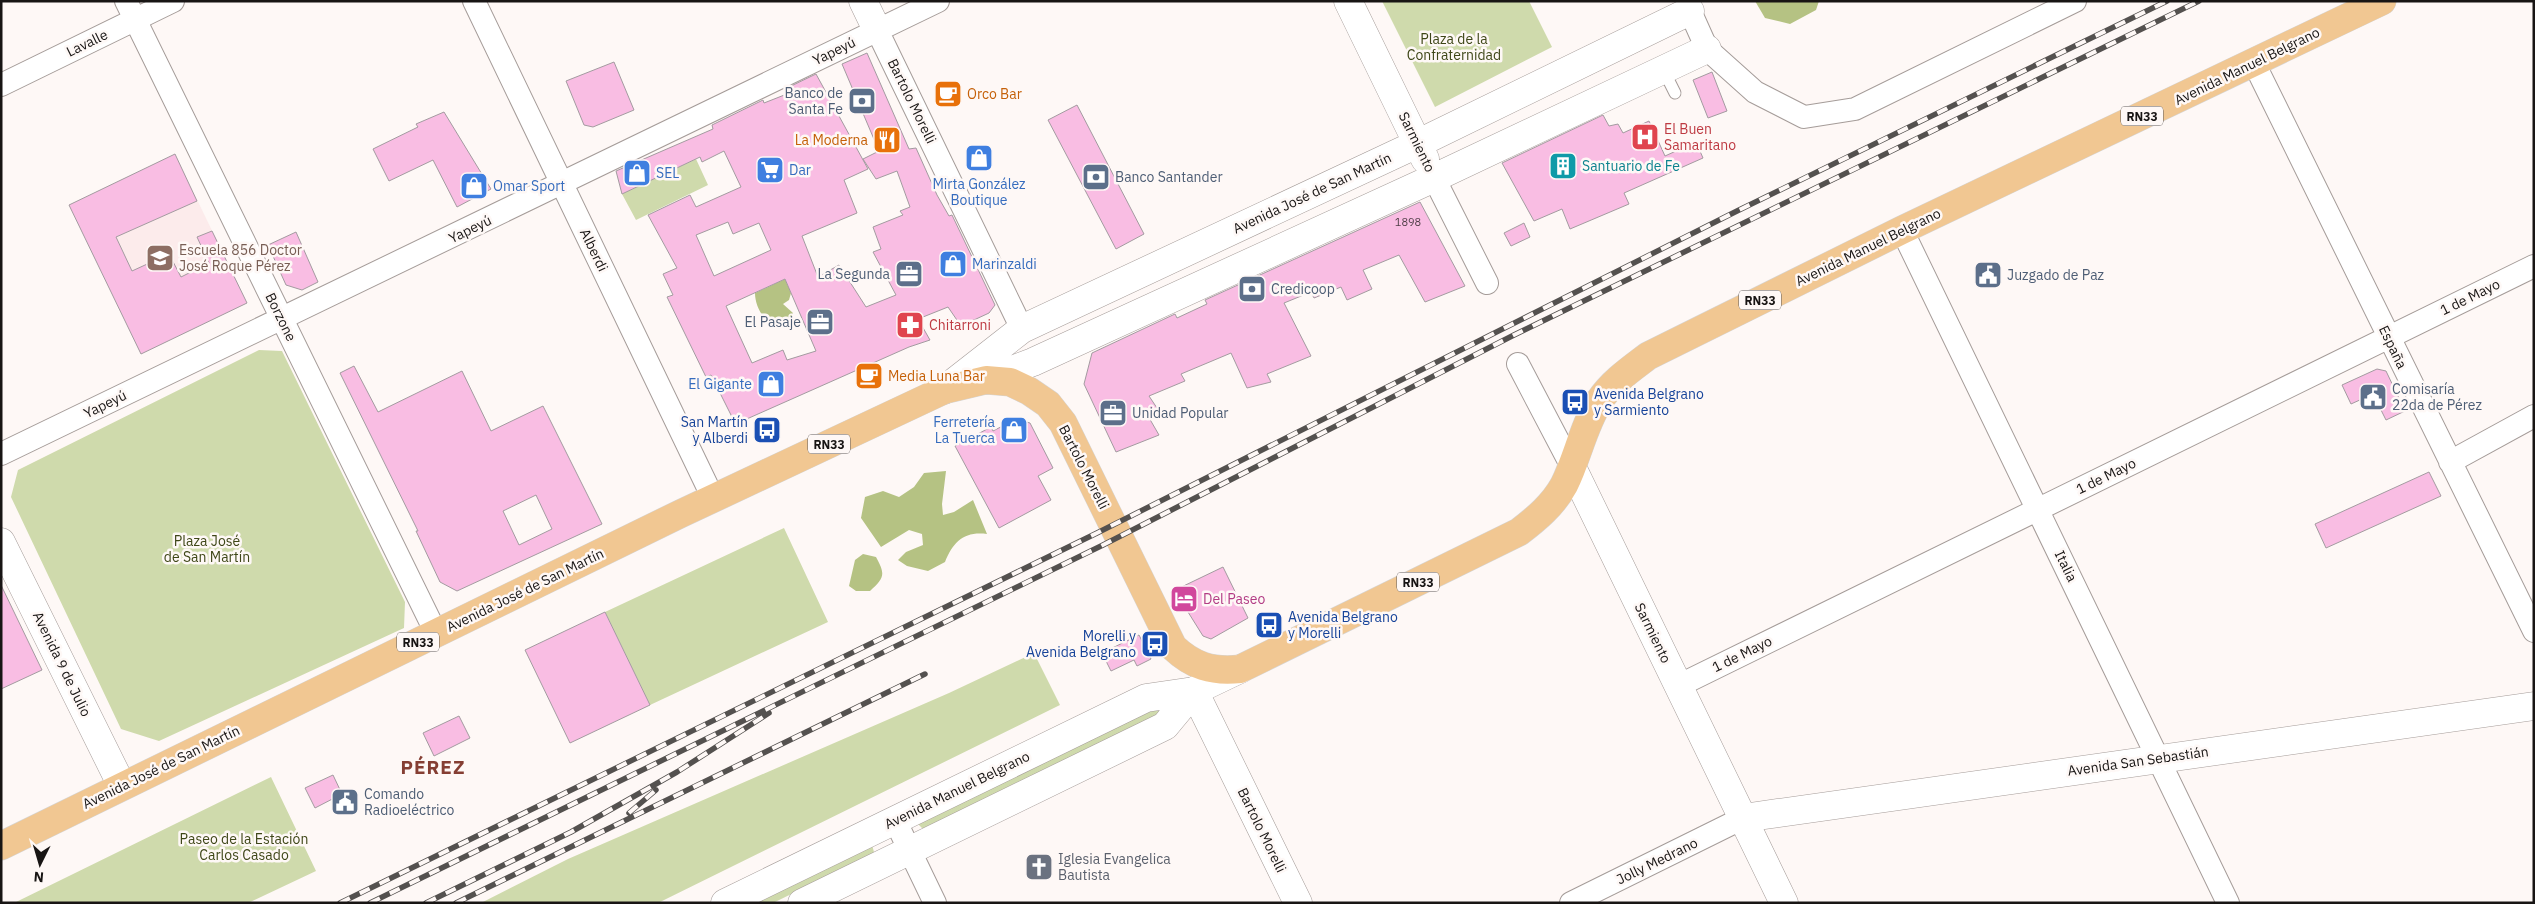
<svg xmlns="http://www.w3.org/2000/svg" width="2535" height="904" font-family="'IBM Plex Sans',sans-serif">
<style>
.education{fill:#fcebeb}
.green{fill:#cfdaac}
.forest{fill:#b5c283}
.building{fill:#f9bde3;stroke:#a39ba0;fill-rule:evenodd}
.lines{fill:none;stroke-linecap:round;stroke-linejoin:round}
.service-casing{stroke:#a59c99;stroke-width:13}
.minor-casing{stroke:#a59c99;stroke-width:24}
.tertiary-casing{stroke:#a59c99;stroke-width:29}
.secondary-casing{stroke:#a59c99;stroke-width:29}
.primary-casing{stroke:#d5d5d5;stroke-width:29}
.service{stroke:#fff;stroke-width:11}
.minor{stroke:#fff;stroke-width:22}
.tertiary{stroke:#fff;stroke-width:28}
.secondary{stroke:#fff;stroke-width:28}
.primary{stroke:#f1c792;stroke-width:28}
.rail-casing{stroke:#54514f;stroke-width:5.5}
.rail{stroke:#fef8f6;stroke-width:4;stroke-dasharray:11;stroke-linecap:butt}
.labels{text-anchor:middle;dominant-baseline:central;stroke-width:5;stroke-linejoin:round;paint-order:stroke}
.number-label{font-size:11px;fill:#503f48}
.shield{fill:#fef8f6;stroke:#5d5958;stroke-width:1}
.shield-label{font-size:12px;font-weight:bold;fill:#181514}
.park-label{font-size:14px;fill:#3e4617;stroke:#fef8f6}
.street-label{font-size:14px;fill:#181514;stroke:#fef8f6}
.service-label{font-size:14px;fill:#4e5e75;stroke:#fef8f6;text-anchor:start}
.food-label{font-size:14px;fill:#c56008;stroke:#fef8f6;text-anchor:start}
.health-label{font-size:14px;fill:#be3a42;stroke:#fef8f6;text-anchor:start}
.culture-label{font-size:14px;fill:#0d838f;stroke:#fef8f6;text-anchor:start}
.shop-label{font-size:14px;fill:#366cbe;stroke:#fef8f6;text-anchor:start}
.education-label{font-size:14px;fill:#785e54;stroke:#fef8f6;text-anchor:start}
.transit-label{font-size:14px;fill:#164399;stroke:#fef8f6;text-anchor:start}
.hotel-label{font-size:14px;fill:#b23c85;stroke:#fef8f6;text-anchor:start}
.worship-label{font-size:14px;fill:#5b616d;stroke:#fef8f6;text-anchor:start}
.district-label{font-size:19px;font-weight:bold;letter-spacing:1px;fill:#853e33;stroke:#fef8f6}
</style>
<rect width="100%" height="100%" fill="#fef8f6"/>
<path class="education" d="M 175,154 L 247,303 L 141,354 L 69,205 Z"/>
<path class="green" d="M 1382,1 L 1529,1 L 1552,47 L 1435,107 Z
M 696,159 L 708,185 L 636,220 L 622,194 Z
M 259,350 L 282,351 L 405,602 L 404,628 L 159,741 L 121,729 L 11,497 L 18,470 Z
M 784,528 L 828,622 L 650,705 L 605,612 Z
M 1034,653 L 1060,705 L 658,903 L 481,903 L 568,859 L 949,693 Z
M 1152,705 L 1161,709 L 1161,713 L 923,829 L 918,824 Z
M 271,777 L 316,871 L 248,903 L 14,903 Z
M 872,845 L 874,852 L 871,855 L 773,903 L 744,903 Z"/>
<path class="forest" d="M 1755,1 L 1819,1 L 1816,10 L 1790,24 L 1765,18 Z
M 785,279 L 791,293 L 789,300 L 783,304 L 793,313 L 788,322 L 773,325 C 762,319 755,305 755,293 Z
M 946,471 L 942,504 L 943,515 L 954,512 L 973,500 L 987,534 C 964,531 953,542 945,562 L 928,571 L 907,566 L 898,560 L 906,552 L 923,545 L 922,534 L 909,530 L 881,547 L 861,518 L 865,497 L 883,491 L 899,497 L 914,487 L 924,473 Z
M 863,554 L 876,557 C 886,575 884,578 870,591 L 856,591 L 849,586 L 855,560 Z"/>
<path class="building" d="M 867,53 L 909,149 L 916,148 L 937,195 L 949,216 L 952,215 L 995,305 L 989,313 L 961,326 L 948,307 L 918,319 L 930,340 L 909,347 L 740,422 L 733,419 L 711,375 L 706,377 L 667,297 L 673,295 L 663,274 L 677,268 L 648,215 L 690,195 L 696,207 L 741,187 L 724,151 L 702,162 L 700,157 L 622,194 L 616,171 L 713,129 L 712,125 L 763,100 L 764,103 L 792,92 L 789,87 L 816,74 L 868,169 L 844,180 L 857,213 L 802,236 L 818,277 L 839,265 L 866,307 L 896,295 L 873,252 L 881,249 L 873,227 L 903,215 L 900,211 L 910,207 L 897,171 L 876,179 L 863,159 L 879,151 L 842,64 ZM 728,222 L 733,234 L 759,223 L 771,250 L 714,276 L 696,235 ZM 785,279 L 816,351 L 787,360 L 783,350 L 752,363 L 726,306 Z
M 614,62 L 634,110 L 593,127 L 584,125 L 566,81 Z
M 1712,72 L 1727,111 L 1708,118 L 1693,80 Z
M 1077,105 L 1144,234 L 1116,249 L 1048,120 Z
M 444,112 L 491,189 L 457,207 L 433,160 L 389,181 L 373,149 L 418,127 L 416,124 Z
M 1603,115 L 1609,126 L 1618,124 L 1623,133 L 1649,121 L 1665,156 L 1696,142 L 1703,158 L 1624,193 L 1629,204 L 1570,229 L 1562,209 L 1534,221 L 1502,163 Z
M 175,154 L 197,201 L 116,237 L 132,271 L 169,254 L 181,277 L 209,263 L 197,237 L 212,231 L 247,303 L 141,354 L 69,205 Z
M 1420,202 L 1465,286 L 1425,302 L 1399,255 L 1363,270 L 1372,289 L 1347,300 L 1341,287 L 1314,298 L 1311,292 L 1284,303 L 1311,356 L 1267,374 L 1271,382 L 1247,388 L 1231,353 L 1181,374 L 1185,381 L 1149,396 L 1159,411 L 1148,416 L 1159,435 L 1116,452 L 1084,384 L 1092,353 L 1175,314 L 1177,318 L 1207,304 L 1205,300 Z
M 1524,223 L 1530,237 L 1511,246 L 1504,233 Z
M 296,232 L 318,282 L 302,290 L 286,285 L 268,245 Z
M 354,366 L 378,412 L 462,371 L 491,431 L 543,406 L 602,524 L 457,591 L 440,582 L 416,531 L 418,531 L 340,373 ZM 536,495 L 552,529 L 519,545 L 503,511 Z
M 2377,369 L 2386,371 L 2405,411 L 2386,420 L 2373,394 L 2351,404 L 2342,385 Z
M 1016,419 L 1030,423 L 1053,468 L 1038,476 L 1051,500 L 999,528 L 955,446 L 991,427 L 993,431 Z
M 2429,472 L 2441,496 L 2326,548 L 2315,524 Z
M 1223,567 L 1248,618 L 1211,639 L 1203,636 L 1183,604 L 1178,606 L 1171,592 Z
M 1,585 L 42,670 L 1,689 Z
M 605,612 L 650,705 L 570,743 L 525,650 Z
M 1139,635 L 1151,659 L 1137,666 L 1134,660 L 1111,671 L 1102,653 Z
M 459,716 L 470,738 L 434,756 L 423,733 Z
M 333,775 L 342,794 L 315,808 L 305,788 Z"/>
<g class="lines">
<defs>
<path id="service" d="M 1663,69 L 1675,93"/>
<path id="minor" d="M 126,1 L 436,633
M 474,1 L 713,498
M 1690,11 L 1707,49 L 1755,92 L 1804,117 L 1855,109 L 2075,1
M 877,30 L 1022,329
M 2254,63 L 2534,631
M 1,85 L 173,1
M 1434,178 L 1487,283
M 1902,230 L 2228,903
M 1518,364 L 1572,467
M 1,454 L 938,1
M 2450,462 L 2534,416
M 1678,686 L 2534,266
M 895,820 L 935,903
M 1571,903 L 1743,818"/>
<path id="tertiary" d="M 1348,1 L 1425,159
M 986,380 L 1033,362 L 1434,178 L 1707,49
M 944,390 L 1022,329 L 1417,144 L 1690,11
M 1,542 L 122,786
M 1194,691 L 1298,903
M 1743,818 L 2534,706"/>
<path id="secondary" d="M 863,1 L 877,30
M 1572,467 L 1784,903
M 725,903 L 1146,698 L 1194,691 L 1240,669
M 802,903 L 1165,726 L 1194,691"/>
<path id="primary" d="M 1,846 L 680,514 L 944,390 L 986,380 L 1010,382 L 1029,391 L 1048,404 L 1063,423 L 1173,647 C 1193,666 1212,672 1240,669 L 1519,532 C 1536,519 1553,505 1564,485 C 1578,457 1583,426 1600,400 C 1612,382 1631,369 1648,356 L 1902,230 L 2382,1"/>
</defs>
<use href="#service" class="service-casing"/>
<use href="#minor" class="minor-casing"/>
<use href="#tertiary" class="tertiary-casing"/>
<use href="#secondary" class="secondary-casing"/>
<use href="#primary" class="primary-casing"/>
<use href="#service" class="service"/>
<use href="#minor" class="minor"/>
<use href="#tertiary" class="tertiary"/>
<use href="#secondary" class="secondary"/>
<use href="#primary" class="primary"/>
<defs>
<path id="rail" d="M 629,813 L 656,790
M 340,903 L 1097,533 L 1737,211 L 2167,1
M 370,903 L 1103,545 L 1514,335 L 2199,1
M 426,903 L 571,832 L 677,772 L 769,713
M 456,903 L 925,674"/>
</defs>
<use href="#rail" class="rail-casing"/>
<use href="#rail" class="rail"/>
</g>
<defs>
<symbol id="cafe-square" viewBox="-11 -11 22 22"><rect x="-9" y="-9" width="18" height="18" rx="4" fill="#e8710a" stroke="#fef8f6"/><path d="M-5.5-4.5H6V0H3Q3 3.5 0 3.5H-2.5Q-5.5 3.5-5.5 0ZM3-3.2v2h1.7v-2ZM-6 4.5H4V6H-6Z" fill="#fff"/></symbol>
<symbol id="bank-square" viewBox="-11 -11 22 22"><rect x="-9" y="-9" width="18" height="18" rx="4" fill="#5c6f8a" stroke="#fef8f6"/><path d="M-6-4H6V4H-6ZM0-2.3a2.3 2.3 0 1 0 0 4.6a2.3 2.3 0 1 0 0-4.6Z" fill="#fff"/></symbol>
<symbol id="hospital-square" viewBox="-11 -11 22 22"><rect x="-9" y="-9" width="18" height="18" rx="4" fill="#e0444e" stroke="#fef8f6"/><path d="M-5-5h3v3.5h4V-5h3V5h-3V1.5h-4V5h-3Z" fill="#fff"/></symbol>
<symbol id="restaurant-square" viewBox="-11 -11 22 22"><rect x="-9" y="-9" width="18" height="18" rx="4" fill="#e8710a" stroke="#fef8f6"/><path d="M-5-6h1v4h1v-4h1v4h1v-4h1v5L-1.5 .5V6h-2V.5L-5-1ZM5-6V6H3V1.5H1.5Q1.5-4 5-6Z" fill="#fff"/></symbol>
<symbol id="shop-square" viewBox="-11 -11 22 22"><rect x="-9" y="-9" width="18" height="18" rx="4" fill="#3f7fe0" stroke="#fef8f6"/><path d="M-5-2.5h2.3a2.7 3.5 0 0 1 5.4 0H5L5.5 6h-11ZM-1.5-2.5h3a1.5 2.3 0 0 0-3 0Z" fill="#fff"/></symbol>
<symbol id="building-square" viewBox="-11 -11 22 22"><rect x="-9" y="-9" width="18" height="18" rx="4" fill="#0f9aa8" stroke="#fef8f6"/><path d="M-4-6H4V6H1V3H-1V6H-4ZM-2.5-4.3h1.7v1.8h-1.7ZM.8-4.3h1.7v1.8H.8ZM-2.5-1h1.7V.8h-1.7ZM.8-1h1.7V.8H.8Z" fill="#fff"/></symbol>
<symbol id="supermarket-square" viewBox="-11 -11 22 22"><rect x="-9" y="-9" width="18" height="18" rx="4" fill="#3f7fe0" stroke="#fef8f6"/><path d="M-6-5.5h2.5l.6 2H6L4.5 2H-2.5L-4.4-4H-6ZM-1.5 3.2a1.3 1.3 0 1 0 .1 0ZM3 3.2a1.3 1.3 0 1 0 .1 0Z" fill="#fff"/></symbol>
<symbol id="school-square" viewBox="-11 -11 22 22"><rect x="-9" y="-9" width="18" height="18" rx="4" fill="#8d6e63" stroke="#fef8f6"/><path d="M0-5L7-2L0 1L-7-2ZM-4 1L0 2.5L4 1V4Q0 6-4 4Z" fill="#fff"/></symbol>
<symbol id="office-square" viewBox="-11 -11 22 22"><rect x="-9" y="-9" width="18" height="18" rx="4" fill="#5c6f8a" stroke="#fef8f6"/><path d="M-6-3h4V-5.5h4V-3h4V5H-6ZM-1-4.5V-3h2v-1.5ZM-6 0V1H6V0Z" fill="#fff"/></symbol>
<symbol id="civic-square" viewBox="-11 -11 22 22"><rect x="-9" y="-9" width="18" height="18" rx="4" fill="#5c6f8a" stroke="#fef8f6"/><path d="M-.6-6.5H3V-4.5H.6V-3L4-1V1h2V6H-6V1h2V-1L-.6-3ZM-1.2 2.5V6h2.4V2.5Z" fill="#fff"/></symbol>
<symbol id="pharmacy-square" viewBox="-11 -11 22 22"><rect x="-9" y="-9" width="18" height="18" rx="4" fill="#e0444e" stroke="#fef8f6"/><path d="M-2-6h4v4h4v4h-4v4h-4v-4h-4v-4h4Z" fill="#fff"/></symbol>
<symbol id="bus-square" viewBox="-11 -11 22 22"><rect x="-9" y="-9" width="18" height="18" rx="4" fill="#1a4fb4" stroke="#fef8f6"/><path d="M-5-6H5V4H4V6H2V4H-2V6H-4V4H-5ZM-3.5-4V0h7V-4ZM-3.5 1.2v1.5H-2V1.2ZM2 1.2v1.5H3.5V1.2Z" fill="#fff"/></symbol>
<symbol id="hotel-square" viewBox="-11 -11 22 22"><rect x="-9" y="-9" width="18" height="18" rx="4" fill="#d1479c" stroke="#fef8f6"/><path d="M-6-4.5h1.5V1H6V5H4.5V3h-9V5H-6ZM-4 0a1.8 1.8 0 1 1 3.6 0ZM.5 0V-2.5h3Q6-2.5 6 0Z" fill="#fff"/></symbol>
<symbol id="church-square" viewBox="-11 -11 22 22"><rect x="-9" y="-9" width="18" height="18" rx="4" fill="#6b7280" stroke="#fef8f6"/><path d="M-1.2-6h2.4v3.5h3.3v2.4h-3.3V6h-2.4V-.1h-3.3v-2.4h3.3Z" fill="#fff"/></symbol>
</defs>
<g fill-rule="evenodd">
<use href="#cafe-square" x="932" y="78" width="32" height="32"/>
<use href="#bank-square" x="846" y="85" width="32" height="32"/>
<use href="#hospital-square" x="1629" y="121" width="32" height="32"/>
<use href="#restaurant-square" x="871" y="124" width="32" height="32"/>
<use href="#shop-square" x="963" y="142" width="32" height="32"/>
<use href="#building-square" x="1547" y="150" width="32" height="32"/>
<use href="#supermarket-square" x="754" y="154" width="32" height="32"/>
<use href="#shop-square" x="621" y="157" width="32" height="32"/>
<use href="#bank-square" x="1080" y="161" width="32" height="32"/>
<use href="#shop-square" x="458" y="170" width="32" height="32"/>
<use href="#school-square" x="144" y="242" width="32" height="32"/>
<use href="#shop-square" x="937" y="248" width="32" height="32"/>
<use href="#office-square" x="893" y="258" width="32" height="32"/>
<use href="#civic-square" x="1972" y="259" width="32" height="32"/>
<use href="#bank-square" x="1236" y="273" width="32" height="32"/>
<use href="#office-square" x="804" y="306" width="32" height="32"/>
<use href="#pharmacy-square" x="894" y="309" width="32" height="32"/>
<use href="#cafe-square" x="853" y="360" width="32" height="32"/>
<use href="#shop-square" x="755" y="368" width="32" height="32"/>
<use href="#civic-square" x="2357" y="381" width="32" height="32"/>
<use href="#bus-square" x="1559" y="386" width="32" height="32"/>
<use href="#office-square" x="1097" y="397" width="32" height="32"/>
<use href="#bus-square" x="751" y="414" width="32" height="32"/>
<use href="#shop-square" x="998" y="414" width="32" height="32"/>
<use href="#hotel-square" x="1168" y="583" width="32" height="32"/>
<use href="#bus-square" x="1253" y="609" width="32" height="32"/>
<use href="#bus-square" x="1139" y="628" width="32" height="32"/>
<use href="#civic-square" x="329" y="786" width="32" height="32"/>
<use href="#church-square" x="1023" y="851" width="32" height="32"/>
</g>
<g class="labels">
<g class="number-label">
<text x="1408" y="222">1898</text>
</g>
<g class="shield">
<rect x="2121" y="106.5" width="42" height="19" rx="4"/>
<rect x="1739" y="290.5" width="42" height="19" rx="4"/>
<rect x="808" y="434.5" width="42" height="19" rx="4"/>
<rect x="1397" y="572.5" width="42" height="19" rx="4"/>
<rect x="397" y="632.5" width="42" height="19" rx="4"/>
</g>
<g class="shield-label">
<text x="2142" y="116">RN33</text>
<text x="1760" y="300">RN33</text>
<text x="829" y="444">RN33</text>
<text x="1418" y="582">RN33</text>
<text x="418" y="642">RN33</text>
</g>
<g class="park-label">
<text x="1454" y="39">Plaza de la<tspan x="1454" dy="16">Confraternidad</tspan></text>
<text x="207" y="541">Plaza José<tspan x="207" dy="16">de San Martín</tspan></text>
<text x="244" y="839">Paseo de la Estación<tspan x="244" dy="16">Carlos Casado</tspan></text>
</g>
<g class="street-label">
<text transform="translate(87 43) rotate(-26)">Lavalle</text>
<text transform="translate(834 51) rotate(-26)">Yapeyú</text>
<text transform="translate(2247 66) rotate(-26)">Avenida Manuel Belgrano</text>
<text transform="translate(912 101) rotate(64)">Bartolo Morelli</text>
<text transform="translate(1417 142) rotate(64)">Sarmiento</text>
<text transform="translate(1312 193) rotate(-25)">Avenida José de San Martín</text>
<text transform="translate(470 229) rotate(-26)">Yapeyú</text>
<text transform="translate(1868 247) rotate(-26)">Avenida Manuel Belgrano</text>
<text transform="translate(594 250) rotate(64)">Alberdi</text>
<text transform="translate(2470 297) rotate(-26)">1 de Mayo</text>
<text transform="translate(281 317) rotate(64)">Borzone</text>
<text transform="translate(2393 347) rotate(64)">España</text>
<text transform="translate(105 404) rotate(-26)">Yapeyú</text>
<text transform="translate(1084 467) rotate(63)">Bartolo Morelli</text>
<text transform="translate(2106 476) rotate(-26)">1 de Mayo</text>
<text transform="translate(2066 566) rotate(64)">Italia</text>
<text transform="translate(525 590) rotate(-26)">Avenida José de San Martín</text>
<text transform="translate(1653 633) rotate(64)">Sarmiento</text>
<text transform="translate(1742 654) rotate(-26)">1 de Mayo</text>
<text transform="translate(62 664) rotate(64)">Avenida 9 de Julio</text>
<text transform="translate(2138 761) rotate(-8)">Avenida San Sebastián</text>
<text transform="translate(161 767) rotate(-26)">Avenida José de San Martín</text>
<text transform="translate(957 790) rotate(-26)">Avenida Manuel Belgrano</text>
<text transform="translate(1262 830) rotate(64)">Bartolo Morelli</text>
<text transform="translate(1657 861) rotate(-26)">Jolly Medrano</text>
</g>
<g class="service-label">
<text x="843" y="93" text-anchor="end">Banco de<tspan x="843" dy="16">Santa Fe</tspan></text>
<text x="1115" y="177">Banco Santander</text>
<text x="890" y="274" text-anchor="end">La Segunda</text>
<text x="2007" y="275">Juzgado de Paz</text>
<text x="1271" y="289">Credicoop</text>
<text x="801" y="322" text-anchor="end">El Pasaje</text>
<text x="2392" y="389">Comisaría<tspan x="2392" dy="16">22da de Pérez</tspan></text>
<text x="1132" y="413">Unidad Popular</text>
<text x="364" y="794">Comando<tspan x="364" dy="16">Radioeléctrico</tspan></text>
</g>
<g class="food-label">
<text x="967" y="94">Orco Bar</text>
<text x="868" y="140" text-anchor="end">La Moderna</text>
<text x="888" y="376">Media Luna Bar</text>
</g>
<g class="health-label">
<text x="1664" y="129">El Buen<tspan x="1664" dy="16">Samaritano</tspan></text>
<text x="929" y="325">Chitarroni</text>
</g>
<g class="culture-label">
<text x="1582" y="166">Santuario de Fe</text>
</g>
<g class="shop-label">
<text x="789" y="170">Dar</text>
<text x="656" y="173">SEL</text>
<text x="979" y="184" text-anchor="middle">Mirta González<tspan x="979" dy="16">Boutique</tspan></text>
<text x="493" y="186">Omar Sport</text>
<text x="972" y="264">Marinzaldi</text>
<text x="752" y="384" text-anchor="end">El Gigante</text>
<text x="995" y="422" text-anchor="end">Ferretería<tspan x="995" dy="16">La Tuerca</tspan></text>
</g>
<g class="education-label">
<text x="179" y="250">Escuela 856 Doctor<tspan x="179" dy="16">José Roque Pérez</tspan></text>
</g>
<g class="transit-label">
<text x="1594" y="394">Avenida Belgrano<tspan x="1594" dy="16">y Sarmiento</tspan></text>
<text x="748" y="422" text-anchor="end">San Martín<tspan x="748" dy="16">y Alberdi</tspan></text>
<text x="1288" y="617">Avenida Belgrano<tspan x="1288" dy="16">y Morelli</tspan></text>
<text x="1136" y="636" text-anchor="end">Morelli y<tspan x="1136" dy="16">Avenida Belgrano</tspan></text>
</g>
<g class="hotel-label">
<text x="1203" y="599">Del Paseo</text>
</g>
<g class="worship-label">
<text x="1058" y="859">Iglesia Evangelica<tspan x="1058" dy="16">Bautista</tspan></text>
</g>
<g class="district-label">
<text x="433" y="767">PÉREZ</text>
</g>
</g>
<rect width="2535" height="904" fill="none" stroke="#181514" stroke-width="5"/>
<g transform="translate(40 864) rotate(185)" stroke="#fef8f6" stroke-width="4" paint-order="stroke">
<path d="M0-4L9 19L0 12L-9 19Z" fill="#181514"/>
<text y="-8" font-size="14" font-weight="bold" text-anchor="middle" fill="#181514">N</text>
</g>
</svg>
